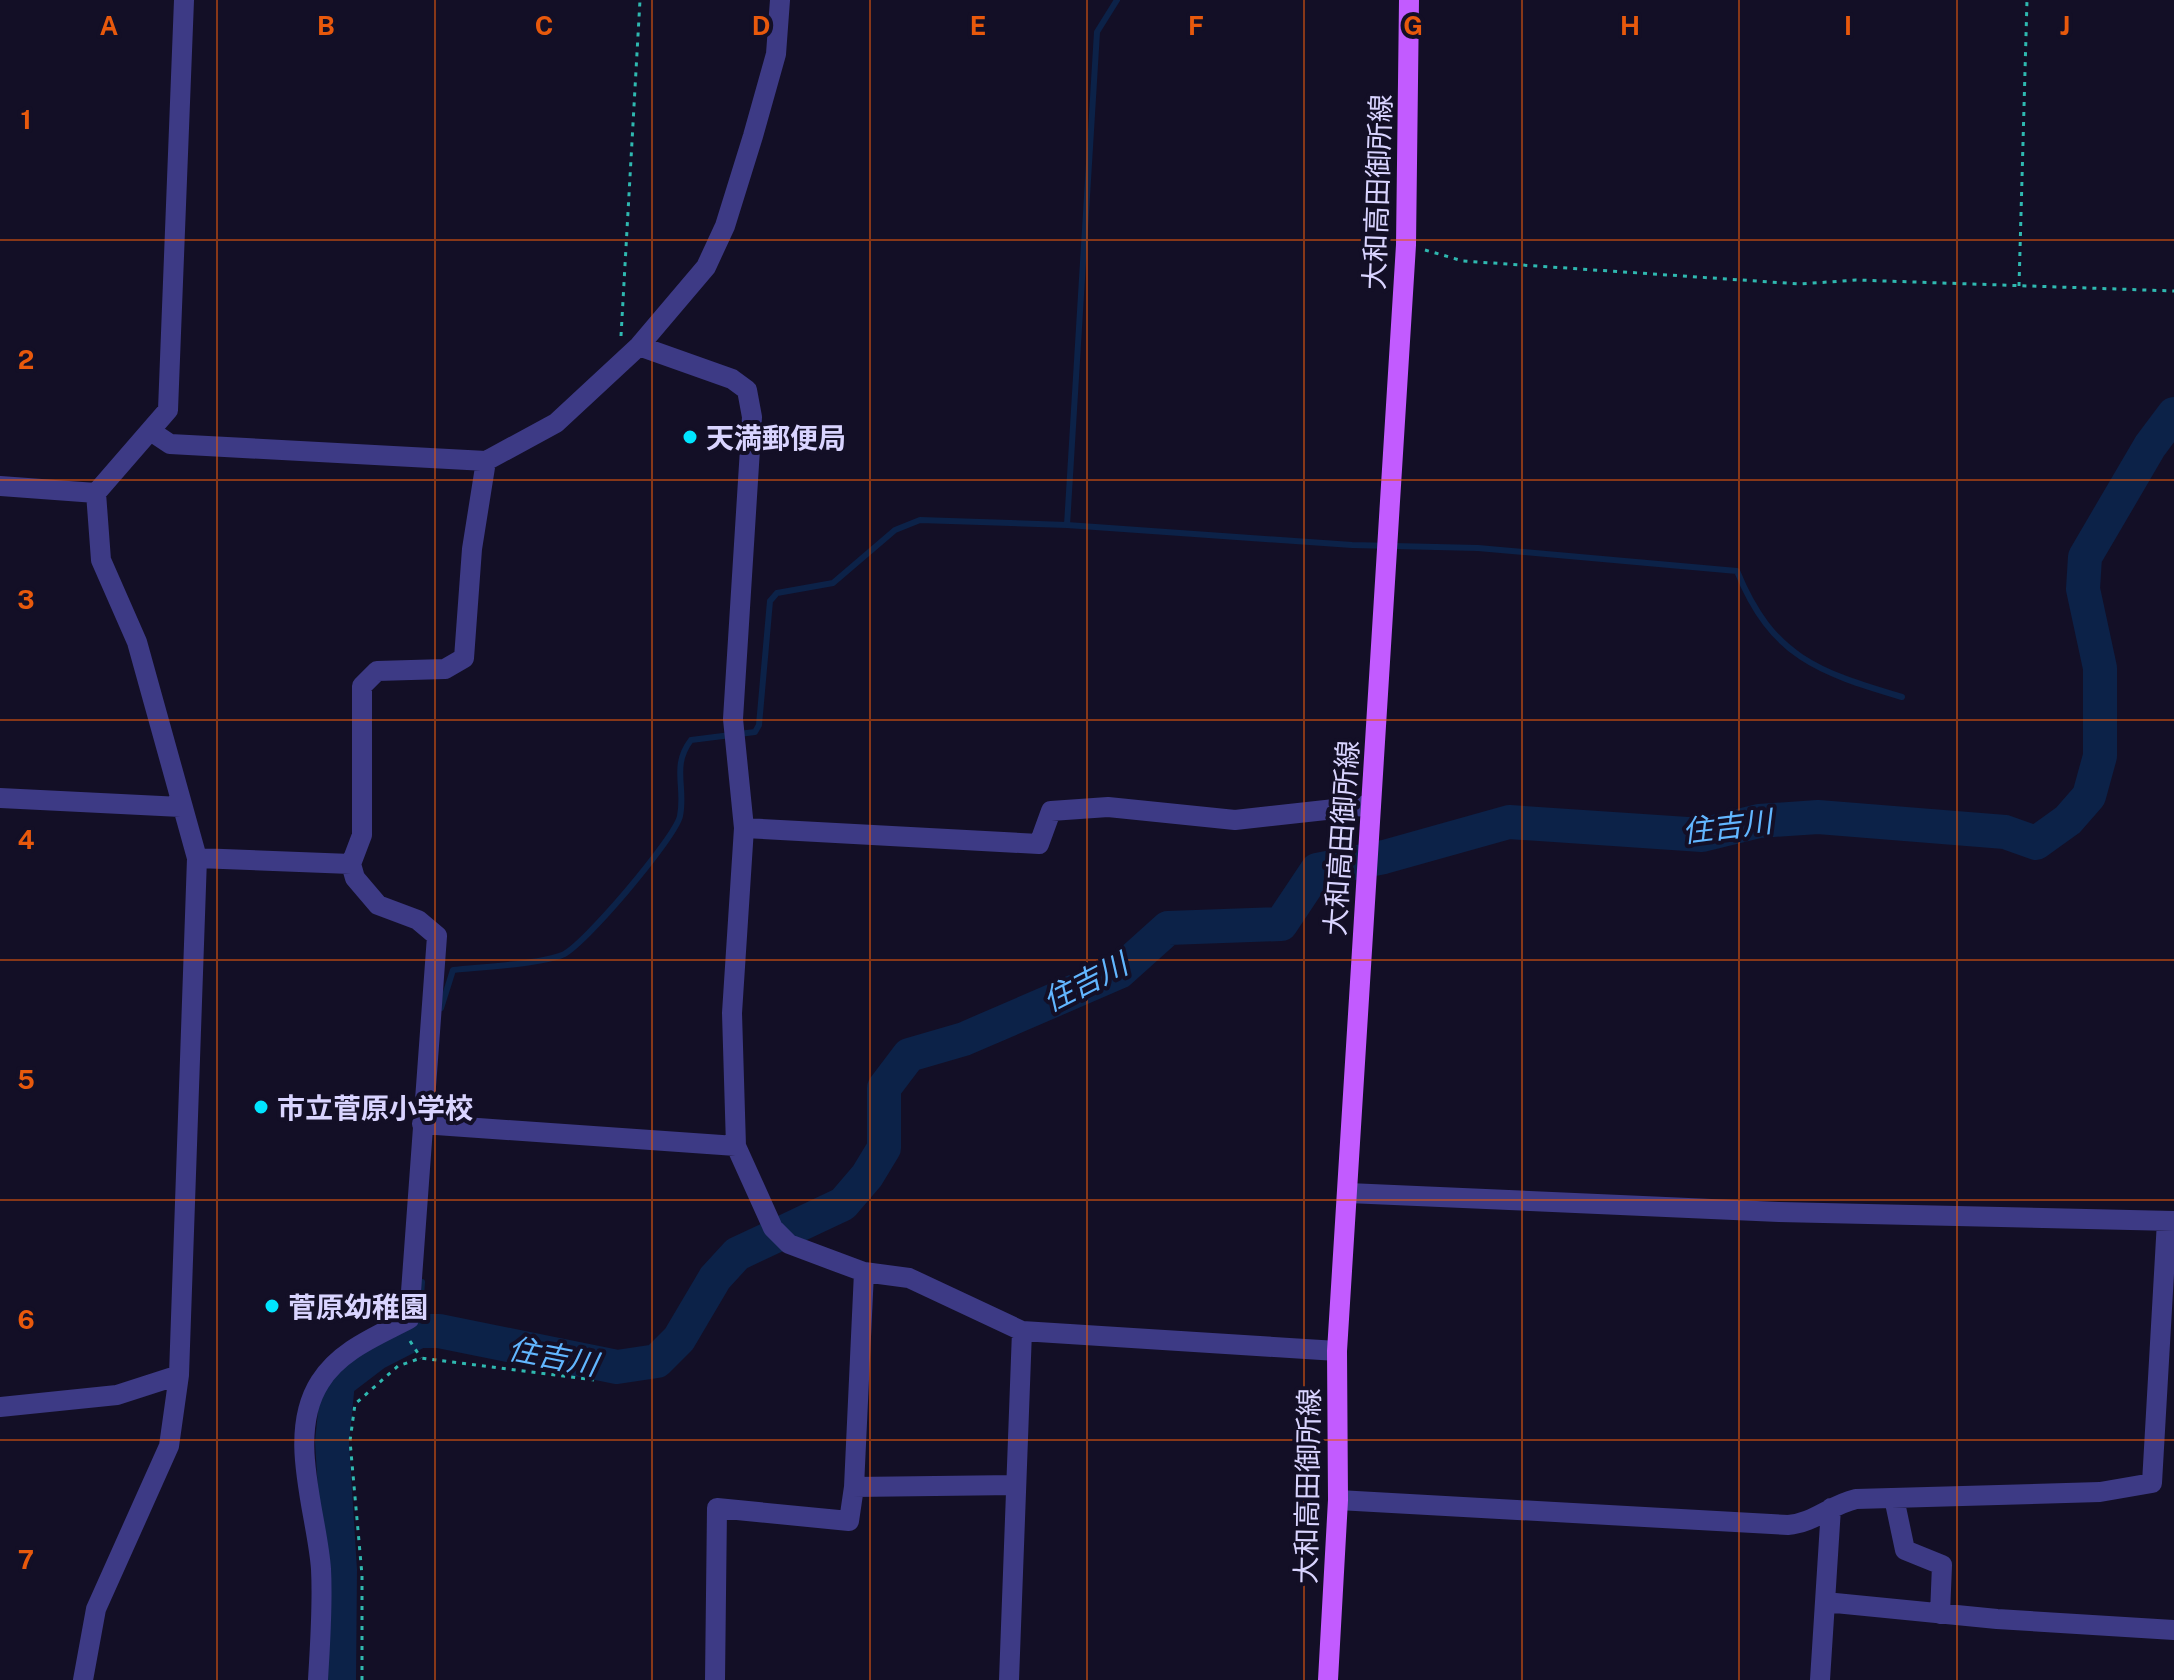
<svg xmlns="http://www.w3.org/2000/svg" width="2174" height="1680" font-family="'Public Sans','Noto Sans JP',sans-serif">
<style>
.lines{fill:none;stroke-linecap:round;stroke-linejoin:round}
.stream{stroke:#0c2248;stroke-width:6}
.river{stroke:#0c2248;stroke-width:34}
.path{stroke:#2fb8b0;stroke-width:3;stroke-dasharray:4 6;stroke-linecap:butt}
.minor{stroke:#3d3a85;stroke-width:20}
.major{stroke:#c25bff;stroke-width:20}
.grid{fill:none;stroke:#e8590c;stroke-width:2;stroke-opacity:0.55}
.poi-dot{fill:#00e5ff;stroke:#130f26;stroke-width:3}
.labels{text-anchor:middle;dominant-baseline:central;stroke-width:8;stroke-linejoin:round;paint-order:stroke}
.street-label{font-size:28px;fill:#d9d4ff;stroke:#130f26}
.poi-label{font-size:28px;font-weight:bold;fill:#d9d4ff;stroke:#130f26;text-anchor:start}
.water-label{font-size:30px;font-style:italic;fill:#62b6ff;stroke:#130f26}
.grid-label{font-size:26px;text-anchor:middle;font-weight:bold;fill:#e8590c;stroke:#130f26;stroke-width:8;stroke-linejoin:round;paint-order:stroke}
</style>
<rect width="100%" height="100%" fill="#130f26"/>
<g class="lines">
<path class="stream" d="M 1067,525 L 1097,32 L 1117,0
M 441,1008 L 453,970 C 479,967 541,964 562,955 C 582,948 676,837 680,816 C 686,787 671,766 691,740 L 755,732 L 759,725 L 770,601 L 777,593 L 833,583 L 895,530 L 920,520 L 1067,525 L 1352,545 L 1478,548 L 1737,571 C 1772,657 1818,672 1902,697
M 419,1331 L 422,1282"/>
<path class="river" d="M 339,1680 L 340,1570 L 332,1442 L 338,1382 L 376,1353 L 419,1331 L 439,1331 L 617,1367 L 657,1361 L 679,1339 L 715,1278 L 737,1254 L 843,1204 L 867,1176 L 884,1148 L 884,1088 L 909,1055 L 964,1039 L 1119,972 L 1168,928 L 1281,924 L 1317,870 L 1384,857 L 1509,822 L 1702,835 L 1759,821 L 1818,817 L 2005,832 L 2036,843 L 2068,820 L 2089,796 L 2100,756 L 2100,668 L 2083,589 L 2085,557 L 2150,446 L 2174,414"/>
<path class="path" d="M 1425,250 L 1463,261 L 1800,284 L 1856,280 L 2174,291
M 2019,286 L 2027,0
M 621,336 L 640,0
M 410,1341 L 421,1358
M 362,1680 L 362,1575 L 350,1441 L 355,1404 L 398,1366 L 421,1358 L 594,1380"/>
<path class="minor" d="M 639,346 L 732,379 L 747,390 L 752,417 L 733,719 L 744,828 L 732,1013 L 736,1146 L 773,1228 L 789,1244 L 864,1272 L 909,1278 L 1022,1331 L 1337,1351
M 152,432 L 170,444 L 486,461 L 556,423 L 639,346 L 706,267 L 725,226 L 753,136 L 776,54 L 780,0
M 0,486 L 96,493
M 0,798 L 181,807
M 744,828 L 1039,844 L 1051,811 L 1108,807 L 1235,820 L 1371,805
M 197,858 L 351,864
M 422,1124 L 736,1146
M 1348,1193 L 1779,1212 L 2174,1221
M 0,1407 L 117,1395 L 179,1375
M 854,1487 L 1016,1485
M 1894,1498 L 1905,1550 L 1942,1565 L 1940,1614
M 1338,1500 L 1788,1525 C 1814,1523 1830,1505 1856,1499 L 2100,1492 L 2152,1483 L 2167,1221
M 1825,1602 L 1997,1619 L 2174,1630
M 83,1680 L 96,1609 L 169,1446 L 179,1375 L 197,858 L 137,642 L 101,560 L 96,493 L 168,410 L 184,0
M 318,1680 C 320,1644 323,1606 321,1569 C 317,1512 286,1435 320,1382 C 340,1350 377,1336 409,1319 L 437,936 L 418,920 L 378,905 L 355,878 L 351,864 L 362,835 L 362,686 L 377,671 L 445,669 L 464,658 L 472,549 L 486,461
M 715,1680 L 717,1508 L 849,1521 L 854,1487 L 864,1272
M 1009,1680 L 1022,1331
M 1820,1680 L 1831,1508"/>
<path class="major" d="M 1328,1680 L 1338,1500 L 1337,1351 L 1406,245 L 1409,0"/>
</g>
<path class="grid" d="M 217,0 L 217,1680M 435,0 L 435,1680M 652,0 L 652,1680M 870,0 L 870,1680M 1087,0 L 1087,1680M 1304,0 L 1304,1680M 1522,0 L 1522,1680M 1739,0 L 1739,1680M 1957,0 L 1957,1680M 0,240 L 2174,240M 0,480 L 2174,480M 0,720 L 2174,720M 0,960 L 2174,960M 0,1200 L 2174,1200M 0,1440 L 2174,1440"/>
<g class="poi-dot">
<circle cx="690" cy="437" r="8"/>
<circle cx="261" cy="1107" r="8"/>
<circle cx="272" cy="1306" r="8"/>
</g>
<g class="labels">
<g class="street-label">
<text transform="translate(1377 192) rotate(-88)">大和高田御所線</text>
<text transform="translate(1341 838) rotate(-86)">大和高田御所線</text>
<text transform="translate(1307 1486) rotate(-89)">大和高田御所線</text>
</g>
<g class="poi-label">
<text x="706" y="437">天満郵便局</text>
<text x="277" y="1107">市立菅原小学校</text>
<text x="288" y="1306">菅原幼稚園</text>
</g>
<g class="water-label">
<text transform="translate(1727 826) rotate(-7)">住吉川</text>
<text transform="translate(1085 982) rotate(-27)">住吉川</text>
<text transform="translate(553 1356) rotate(11)">住吉川</text>
</g>
</g>
<g class="grid-label">
<text x="109" y="35">A</text>
<text x="326" y="35">B</text>
<text x="544" y="35">C</text>
<text x="761" y="35">D</text>
<text x="978" y="35">E</text>
<text x="1196" y="35">F</text>
<text x="1413" y="35">G</text>
<text x="1630" y="35">H</text>
<text x="1848" y="35">I</text>
<text x="2065" y="35">J</text>
<text x="26" y="129">1</text>
<text x="26" y="369">2</text>
<text x="26" y="609">3</text>
<text x="26" y="849">4</text>
<text x="26" y="1089">5</text>
<text x="26" y="1329">6</text>
<text x="26" y="1569">7</text>
</g>
</svg>
